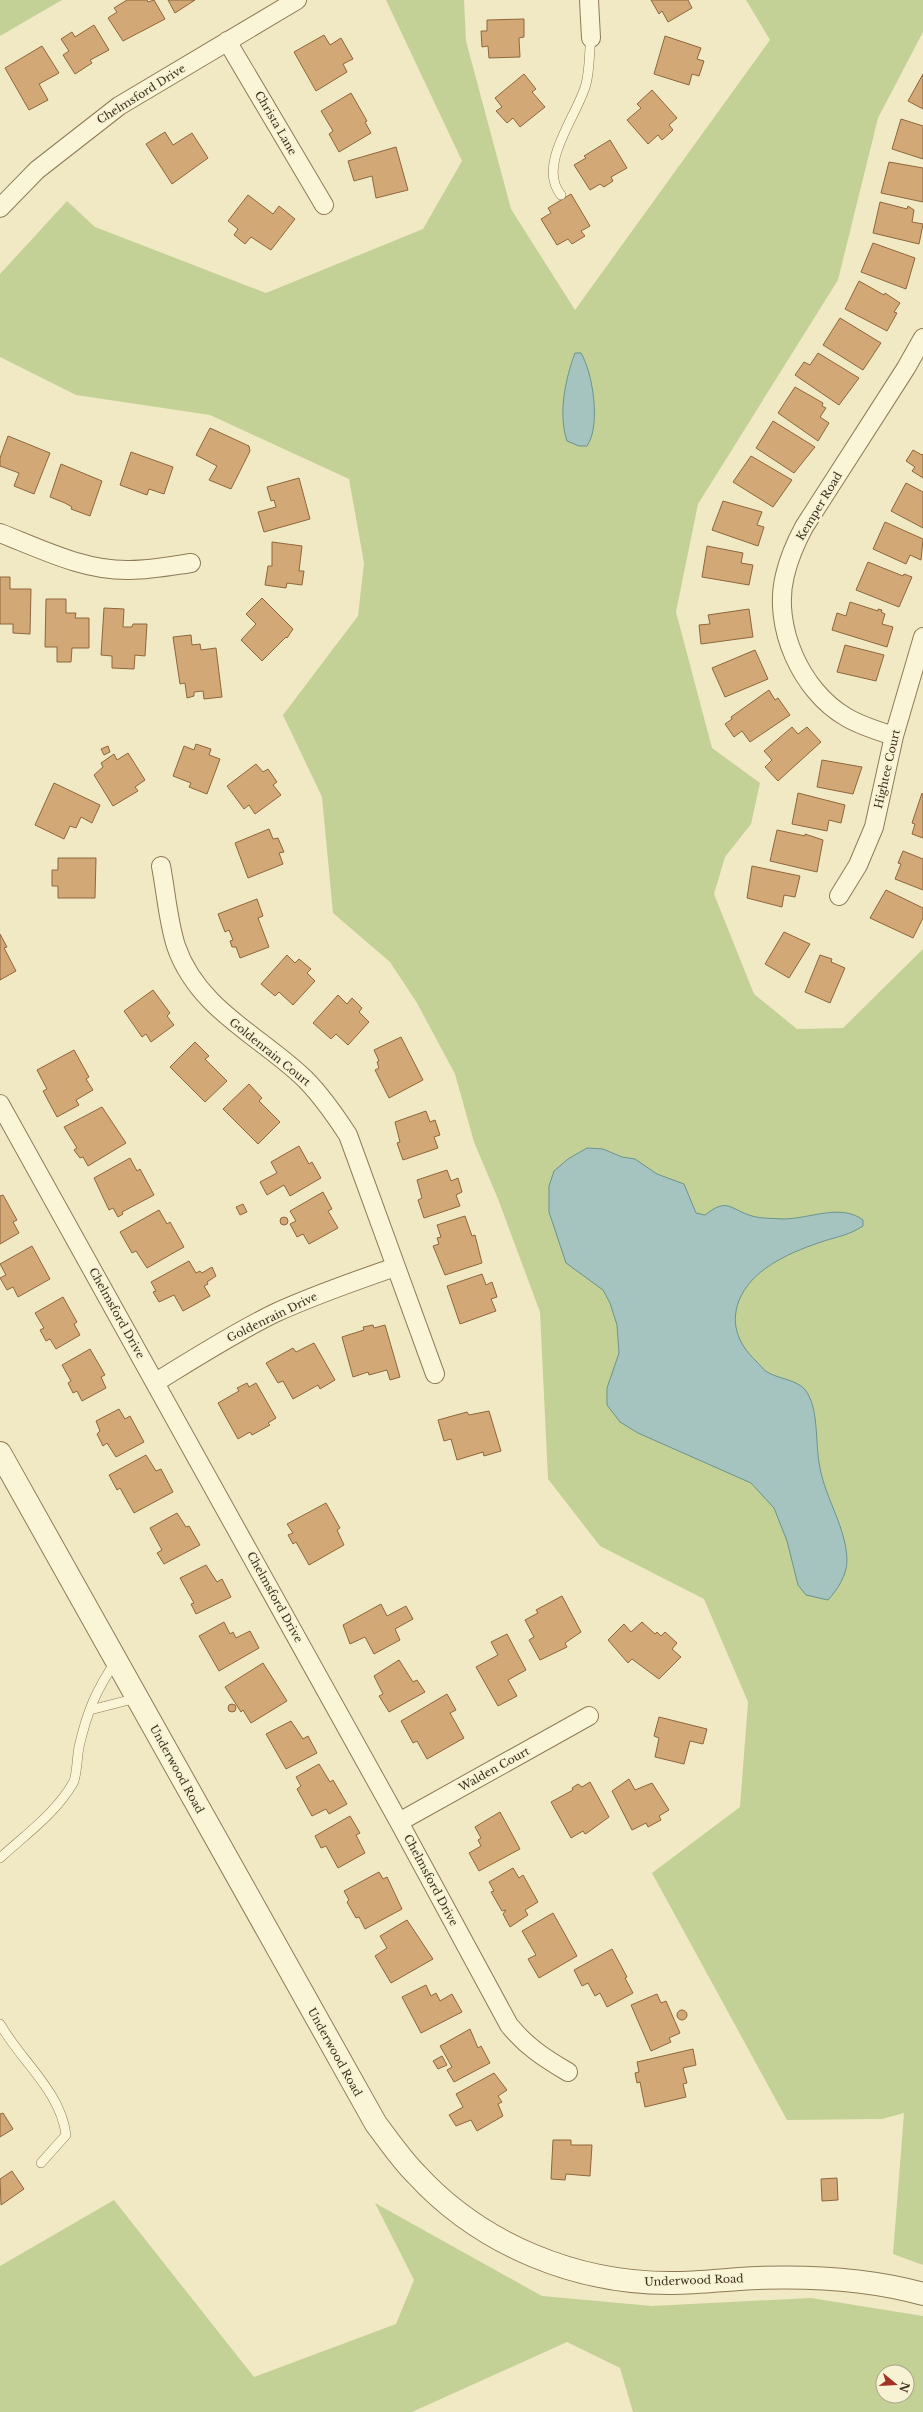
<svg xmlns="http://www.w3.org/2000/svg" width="923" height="2412" font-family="'Libre Baskerville',serif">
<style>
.green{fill:#c3d196;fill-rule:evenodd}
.water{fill:#a6c4bf;stroke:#6b938e}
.building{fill:#d2a876;stroke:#8e673c}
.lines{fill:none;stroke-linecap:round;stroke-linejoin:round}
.service-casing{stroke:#8d7b58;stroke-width:10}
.minor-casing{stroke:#8d7b58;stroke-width:20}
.tertiary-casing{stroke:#8d7b58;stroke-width:24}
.service{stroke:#fbf5d7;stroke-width:9}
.minor{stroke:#fbf5d7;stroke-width:18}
.tertiary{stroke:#fbf5d7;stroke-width:22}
.labels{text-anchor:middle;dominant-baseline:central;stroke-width:4;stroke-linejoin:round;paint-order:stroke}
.street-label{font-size:11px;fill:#3c301d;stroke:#f8f2d4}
</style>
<rect width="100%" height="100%" fill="#f1e9c3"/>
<path class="green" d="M 0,0 L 62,0 L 0,36 Z
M 386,0 L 464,0 L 466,41 L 511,209 L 575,310 L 770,40 L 746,0 L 923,0 L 923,32 L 878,118 L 838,280 L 698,504 L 676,612 L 712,748 L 760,783 L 751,824 L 725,857 L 714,894 L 754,994 L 797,1029 L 843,1028 L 923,949 L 923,2265 L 893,2254 L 904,2113 L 882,2119 L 787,2120 L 652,1873 L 740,1807 L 748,1702 L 704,1599 L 600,1546 L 548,1479 L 540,1312 L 498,1199 L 474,1142 L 455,1074 L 417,1003 L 390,962 L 333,913 L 322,797 L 283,715 L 358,616 L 364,563 L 349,479 L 210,415 L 76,395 L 0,357 L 0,274 L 67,201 L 95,227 L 266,293 L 423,229 L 462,161 Z
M 114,2200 L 254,2377 L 396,2324 L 414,2280 L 375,2203 L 542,2296 L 652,2306 L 811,2298 L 923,2316 L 923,2412 L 633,2412 L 620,2368 L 567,2342 L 412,2412 L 0,2412 L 0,2266 ZM 883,2372 L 907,2372 L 907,2396 L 883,2396 Z"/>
<path class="water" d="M 575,353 L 581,353 C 593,373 601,426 587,446 L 579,446 L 567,441 C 558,414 565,380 575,353 Z
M 587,1148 L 603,1149 L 622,1157 L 635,1159 L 657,1174 L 684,1184 L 696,1213 L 705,1215 C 728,1197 729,1209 752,1216 C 761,1219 773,1218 783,1219 C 809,1219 841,1203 863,1220 L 863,1226 C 849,1235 840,1236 824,1241 C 794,1251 756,1266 741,1296 C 729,1321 737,1343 756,1361 C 760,1365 764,1371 769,1373 C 782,1380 801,1380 808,1394 C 819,1413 815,1446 820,1468 C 826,1500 846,1527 847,1560 C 847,1575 838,1589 828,1600 L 806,1595 L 798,1585 L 787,1541 L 774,1508 L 751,1483 L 638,1433 L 620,1422 L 607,1405 L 607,1388 L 619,1353 L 617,1325 L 610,1303 L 603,1290 L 566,1263 L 549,1212 L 549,1186 L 554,1171 L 568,1159 Z"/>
<path class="building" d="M 127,0 L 147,0 L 148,2 L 154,0 L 165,19 L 123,41 L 108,18 L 117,12 L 114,8 Z
M 168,0 L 195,0 L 175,13 Z
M 651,0 L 688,0 L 692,8 L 668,22 L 662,11 L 659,14 Z
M 524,19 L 524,37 L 519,38 L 520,57 L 489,58 L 488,46 L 482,47 L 481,31 L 487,31 L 487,20 Z
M 94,25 L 109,50 L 92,59 L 90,60 L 92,63 L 75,74 L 63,55 L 69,51 L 61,39 L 72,32 L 75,37 Z
M 324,35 L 330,45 L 341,38 L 353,59 L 343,64 L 347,72 L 316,91 L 294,52 Z
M 665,36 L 701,48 L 697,59 L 704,61 L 699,76 L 692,74 L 689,85 L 654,74 Z
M 42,46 L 59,73 L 39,84 L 48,100 L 29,110 L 5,68 Z
M 524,74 L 536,89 L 532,92 L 545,107 L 520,127 L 513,118 L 507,123 L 496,111 L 502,107 L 495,98 Z
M 923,74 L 923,109 L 908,101 Z
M 652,90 L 677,118 L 669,125 L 673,130 L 671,132 L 662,140 L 658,135 L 648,144 L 627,120 L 641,108 L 637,104 Z
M 351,93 L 367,121 L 365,122 L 371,133 L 339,152 L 329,134 L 333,131 L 321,111 Z
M 901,119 L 923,126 L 923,159 L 892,149 Z
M 165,132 L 173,145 L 192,133 L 208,158 L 172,184 L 146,144 Z
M 610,140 L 627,168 L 611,177 L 613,181 L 604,187 L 600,184 L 590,190 L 574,165 L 586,158 L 584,156 Z
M 396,147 L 408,190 L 376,198 L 372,176 L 354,181 L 348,161 Z
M 889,162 L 923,168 L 923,202 L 881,193 Z
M 571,194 L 590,226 L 581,231 L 585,236 L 572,244 L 568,239 L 557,245 L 541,219 L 551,213 L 548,208 Z
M 248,195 L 273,214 L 279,206 L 295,219 L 271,250 L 251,237 L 245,244 L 234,235 L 238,229 L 228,221 Z
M 880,202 L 907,209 L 908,206 L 914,210 L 912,222 L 923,224 L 919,244 L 873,233 Z
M 873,243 L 915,258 L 906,289 L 861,272 Z
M 859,281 L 884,295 L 885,293 L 900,303 L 894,312 L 897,313 L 887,331 L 845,309 Z
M 840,318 L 881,343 L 863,370 L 823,345 Z
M 818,353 L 859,378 L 839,405 L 795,375 L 804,362 L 810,365 Z
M 795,387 L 823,403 L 822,406 L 826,408 L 820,417 L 829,423 L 818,441 L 778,413 Z
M 773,421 L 815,447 L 794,473 L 756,448 Z
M 210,428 L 249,446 L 250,451 L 231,489 L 209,480 L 217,466 L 196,455 Z
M 8,436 L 50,453 L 34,494 L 14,486 L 19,473 L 0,466 L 0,458 Z
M 913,450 L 922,455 L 923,454 L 923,478 L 912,471 L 915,467 L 906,461 Z
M 131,452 L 173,467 L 164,494 L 149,489 L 147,495 L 120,485 Z
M 751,456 L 792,480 L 773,507 L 733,482 Z
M 61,464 L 102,481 L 90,516 L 71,509 L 72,507 L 65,503 L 50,497 Z
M 299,478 L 310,519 L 264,532 L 258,512 L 276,507 L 274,500 L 271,501 L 267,487 Z
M 906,483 L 923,492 L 923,528 L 891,511 Z
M 723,501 L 762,512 L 757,525 L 764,527 L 758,546 L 712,530 Z
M 885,522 L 923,539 L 921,560 L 910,555 L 906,564 L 873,549 Z
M 272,542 L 302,546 L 299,571 L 304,571 L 302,585 L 287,583 L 286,588 L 265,585 L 268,566 L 272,566 Z
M 707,546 L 743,553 L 741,563 L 753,565 L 749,585 L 702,577 Z
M 868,562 L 903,576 L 904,574 L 912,577 L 899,607 L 856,590 Z
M 0,577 L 10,577 L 10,589 L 31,589 L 30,634 L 13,633 L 13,624 L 0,624 Z
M 262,598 L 293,629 L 287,638 L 286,637 L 262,661 L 241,640 L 256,624 L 246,614 Z
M 46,599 L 66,599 L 66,613 L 76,613 L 75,618 L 89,618 L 89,648 L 72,648 L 71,662 L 57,662 L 57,647 L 45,647 Z
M 850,602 L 878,611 L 878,609 L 882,610 L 881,612 L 885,614 L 882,624 L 893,627 L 887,647 L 832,630 L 837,613 L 846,616 Z
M 104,608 L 124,609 L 123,627 L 132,627 L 133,624 L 147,624 L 145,656 L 135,655 L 134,669 L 112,668 L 112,656 L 101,655 Z
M 749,609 L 753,637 L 701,644 L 699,625 L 710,624 L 708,615 Z
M 191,635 L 192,645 L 200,644 L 201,650 L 216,648 L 222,697 L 204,699 L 203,691 L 194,692 L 194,696 L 187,698 L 185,683 L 180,684 L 173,637 Z
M 845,645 L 884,655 L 876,681 L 837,672 Z
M 755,650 L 768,679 L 725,697 L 712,668 Z
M 769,690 L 775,700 L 778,698 L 790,715 L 750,742 L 742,731 L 734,737 L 725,724 L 732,719 L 731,717 Z
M 792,727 L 798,734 L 807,727 L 821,742 L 778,781 L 765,767 L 772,760 L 764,751 Z
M 196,744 L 211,749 L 209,755 L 220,759 L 207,794 L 189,787 L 191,783 L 173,776 L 184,746 L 194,750 Z
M 108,746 L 110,752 L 104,755 L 101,749 Z
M 128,753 L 145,780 L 135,787 L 138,791 L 113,806 L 94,775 L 103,767 L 101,763 L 114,754 L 117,760 Z
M 822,760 L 862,767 L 853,794 L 817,787 Z
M 256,764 L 263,772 L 268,769 L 277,782 L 273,785 L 281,795 L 255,814 L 249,805 L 244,809 L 227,786 Z
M 54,783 L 100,805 L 92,823 L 81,817 L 76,828 L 70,826 L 64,839 L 35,825 Z
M 798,793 L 845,805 L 841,823 L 829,820 L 827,831 L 792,824 Z
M 922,793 L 923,794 L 923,838 L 912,834 L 915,824 L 912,823 Z
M 269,829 L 273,839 L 278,838 L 284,852 L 279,853 L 283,864 L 248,878 L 235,843 Z
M 777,830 L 805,836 L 805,834 L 823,840 L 817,872 L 770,861 Z
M 903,851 L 923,859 L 923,890 L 895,879 L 901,864 L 898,863 Z
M 58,858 L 96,858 L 95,898 L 58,898 L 58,886 L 52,886 L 52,870 L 58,870 Z
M 752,866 L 800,876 L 795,897 L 784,895 L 782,907 L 747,898 Z
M 886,890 L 923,908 L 923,918 L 913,938 L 870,918 Z
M 257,899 L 263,916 L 258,918 L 269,947 L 240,958 L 236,947 L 232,947 L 230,941 L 233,940 L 229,930 L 225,932 L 218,914 Z
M 784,932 L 810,944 L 789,978 L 765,964 Z
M 0,934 L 7,947 L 4,948 L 16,971 L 0,980 Z
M 287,955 L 295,963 L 299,959 L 311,969 L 307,973 L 315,981 L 293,1005 L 279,992 L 275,996 L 261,984 Z
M 820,955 L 832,959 L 831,962 L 845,968 L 830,1003 L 805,992 Z
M 153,990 L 170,1013 L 167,1016 L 174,1025 L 151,1042 L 146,1034 L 142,1037 L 124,1011 Z
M 338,995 L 347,1004 L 352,998 L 362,1008 L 359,1012 L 369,1022 L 348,1045 L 336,1034 L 331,1039 L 313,1023 Z
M 401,1037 L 423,1080 L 389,1098 L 375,1070 L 379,1068 L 377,1062 L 379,1061 L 374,1050 Z
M 195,1042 L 209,1056 L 205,1059 L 227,1081 L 205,1102 L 170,1067 Z
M 74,1050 L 89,1077 L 86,1079 L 93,1090 L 76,1100 L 79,1105 L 57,1117 L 43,1091 L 47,1089 L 37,1070 Z
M 249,1084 L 262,1098 L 259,1101 L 280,1122 L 258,1144 L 223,1109 Z
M 102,1107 L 126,1143 L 88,1166 L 83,1157 L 80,1158 L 74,1150 L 77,1148 L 64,1127 Z
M 426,1111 L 430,1122 L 435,1120 L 440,1135 L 434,1137 L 438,1148 L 403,1160 L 397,1143 L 400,1142 L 395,1122 Z
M 299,1146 L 309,1164 L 312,1162 L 321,1178 L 290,1196 L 284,1185 L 267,1195 L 260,1182 L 277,1173 L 271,1162 Z
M 130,1158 L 137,1171 L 140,1169 L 154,1195 L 122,1212 L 123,1214 L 118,1217 L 113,1208 L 109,1210 L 94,1178 Z
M 447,1170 L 451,1181 L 458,1178 L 462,1192 L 456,1195 L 460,1206 L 424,1218 L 418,1200 L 422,1198 L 417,1180 Z
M 323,1192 L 332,1209 L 328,1211 L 338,1228 L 309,1244 L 303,1234 L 297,1237 L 290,1224 L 296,1221 L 290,1211 Z
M 3,1195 L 17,1220 L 13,1222 L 19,1233 L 0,1244 L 0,1196 Z
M 243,1204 L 247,1212 L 240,1215 L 236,1207 Z
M 159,1210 L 167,1224 L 170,1222 L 184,1247 L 147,1268 L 136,1251 L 132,1253 L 120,1232 Z
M 465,1216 L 472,1236 L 475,1235 L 482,1263 L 445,1275 L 433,1246 L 439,1244 L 437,1238 L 441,1237 L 437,1225 Z
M280 1221a4 4 0 1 1 8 0a4 4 0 1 1-8 0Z
M 32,1246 L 50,1279 L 18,1297 L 13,1287 L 7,1290 L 0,1278 L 6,1275 L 0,1264 Z
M 189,1261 L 196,1273 L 200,1271 L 202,1273 L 212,1267 L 216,1276 L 207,1282 L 208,1284 L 204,1286 L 210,1296 L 183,1311 L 174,1295 L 159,1302 L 153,1292 L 156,1291 L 151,1282 Z
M 482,1274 L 486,1285 L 492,1282 L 497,1297 L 491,1299 L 496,1311 L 460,1324 L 447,1286 Z
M 63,1297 L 77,1322 L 74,1324 L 80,1335 L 56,1349 L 50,1339 L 46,1341 L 40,1330 L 44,1328 L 35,1313 Z
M 373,1325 L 374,1328 L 385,1325 L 400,1377 L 390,1380 L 387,1370 L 369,1375 L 368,1372 L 353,1377 L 342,1337 L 364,1330 L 363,1327 Z
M 314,1343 L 335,1380 L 320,1389 L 318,1385 L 293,1399 L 283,1381 L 278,1383 L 266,1363 L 293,1348 L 296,1352 Z
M 90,1349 L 105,1375 L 101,1377 L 106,1388 L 82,1401 L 77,1391 L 73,1393 L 68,1383 L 71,1381 L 62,1365 Z
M 247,1383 L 249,1387 L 256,1383 L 276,1418 L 268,1423 L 270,1425 L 252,1435 L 250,1432 L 238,1439 L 218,1403 L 239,1391 L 237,1388 Z
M 119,1409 L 125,1419 L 130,1416 L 144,1442 L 116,1457 L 107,1443 L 103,1446 L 97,1434 L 100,1431 L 96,1421 Z
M 489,1411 L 501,1451 L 484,1456 L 483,1452 L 457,1460 L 451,1439 L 444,1441 L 438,1420 L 467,1412 L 469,1415 Z
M 146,1455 L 156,1471 L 161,1469 L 173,1492 L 134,1513 L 120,1488 L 117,1490 L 109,1475 Z
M 326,1503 L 340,1528 L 337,1530 L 344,1545 L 309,1565 L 296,1542 L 293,1544 L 288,1535 L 293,1533 L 287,1524 Z
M 177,1513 L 186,1527 L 189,1526 L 200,1545 L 164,1564 L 157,1553 L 162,1550 L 150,1528 Z
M 206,1565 L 217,1582 L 222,1579 L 231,1597 L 196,1614 L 191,1604 L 194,1603 L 180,1578 Z
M 562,1596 L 581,1632 L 565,1643 L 567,1647 L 540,1660 L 529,1640 L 534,1637 L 525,1620 L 538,1613 L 536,1610 Z
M 381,1604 L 387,1616 L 406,1606 L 413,1619 L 395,1629 L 400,1640 L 374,1654 L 365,1637 L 350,1644 L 343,1625 Z
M 224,1622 L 230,1634 L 233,1632 L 236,1638 L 250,1631 L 259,1648 L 219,1671 L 199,1636 Z
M 642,1622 L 655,1634 L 657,1632 L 661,1636 L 665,1632 L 677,1643 L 672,1649 L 681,1657 L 659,1679 L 632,1659 L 628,1663 L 608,1640 L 624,1624 L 631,1632 Z
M 507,1634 L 526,1670 L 508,1680 L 517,1696 L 498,1706 L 476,1667 L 498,1655 L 491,1642 Z
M 399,1660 L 413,1682 L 417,1680 L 425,1692 L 389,1712 L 379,1696 L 383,1694 L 374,1676 Z
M 263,1663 L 287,1701 L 251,1723 L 243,1710 L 241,1712 L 225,1687 Z
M 447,1694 L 456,1710 L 450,1713 L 464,1738 L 427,1759 L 417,1741 L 413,1743 L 401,1721 Z
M228 1708a4 4 0 1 1 8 0a4 4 0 1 1-8 0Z
M 659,1717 L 707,1729 L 703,1744 L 690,1741 L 684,1764 L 655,1757 L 659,1738 L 654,1736 Z
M 291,1721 L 303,1739 L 308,1736 L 317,1753 L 286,1769 L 266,1734 Z
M 319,1764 L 330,1782 L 333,1780 L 347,1804 L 329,1814 L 326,1809 L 312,1816 L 297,1789 L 301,1786 L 296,1777 Z
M 629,1779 L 635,1790 L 652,1783 L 669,1810 L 659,1816 L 661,1820 L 648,1827 L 646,1823 L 632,1830 L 612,1791 Z
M 590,1782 L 609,1817 L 587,1833 L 585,1834 L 583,1831 L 571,1838 L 551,1802 L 573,1790 L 572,1788 L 578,1784 L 582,1787 Z
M 500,1812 L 520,1849 L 479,1871 L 469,1853 L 481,1846 L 478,1840 L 481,1838 L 475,1827 Z
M 350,1816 L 360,1833 L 356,1835 L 365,1853 L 338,1868 L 326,1846 L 321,1848 L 315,1836 Z
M 513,1868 L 519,1878 L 523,1875 L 538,1902 L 525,1910 L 528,1915 L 510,1927 L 503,1914 L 506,1910 L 502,1911 L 491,1892 L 494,1891 L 489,1882 Z
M 379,1872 L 383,1879 L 387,1877 L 402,1909 L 365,1929 L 359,1917 L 356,1918 L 347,1902 L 349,1900 L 344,1891 Z
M 553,1913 L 577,1956 L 539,1978 L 528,1959 L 536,1955 L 522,1931 Z
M 407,1920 L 433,1959 L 391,1983 L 375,1956 L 387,1948 L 380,1936 Z
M 612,1949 L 627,1977 L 625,1978 L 633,1993 L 607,2007 L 600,1993 L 595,1996 L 588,1983 L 582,1986 L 574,1970 Z
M 426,1985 L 431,1996 L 436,1993 L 440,2001 L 452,1994 L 462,2012 L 421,2033 L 402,1997 Z
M 657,1994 L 661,2003 L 666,2001 L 680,2033 L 669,2038 L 671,2042 L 651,2051 L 631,2005 Z
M677 2015a5 5 0 1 1 10 0a5 5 0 1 1-10 0Z
M 470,2029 L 478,2048 L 481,2046 L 490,2063 L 454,2082 L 447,2070 L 452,2067 L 440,2046 Z
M 693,2049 L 696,2065 L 683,2068 L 687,2083 L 683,2084 L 686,2097 L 645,2107 L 640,2082 L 637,2083 L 635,2073 L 639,2072 L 637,2062 Z
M 442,2056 L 447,2065 L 438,2069 L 433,2061 Z
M 494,2073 L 507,2090 L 498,2096 L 502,2102 L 498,2104 L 503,2116 L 477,2131 L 471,2120 L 456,2126 L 449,2115 L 463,2107 L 456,2094 Z
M 3,2113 L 13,2129 L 0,2137 L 0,2114 Z
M 553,2140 L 571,2140 L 571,2145 L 592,2145 L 590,2176 L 566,2174 L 565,2180 L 551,2179 Z
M 12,2171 L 24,2189 L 1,2205 L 0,2179 Z
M 837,2178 L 838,2200 L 822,2201 L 821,2179 Z"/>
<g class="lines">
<defs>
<path id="service" d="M 561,195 C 536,165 578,115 586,84 C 590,69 589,52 591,38
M 90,1710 L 137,1698
M 0,1858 C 25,1835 56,1813 73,1783 C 77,1777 77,1756 79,1747 C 87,1712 96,1690 116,1661
M 0,2024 C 21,2061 61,2092 66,2135 L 41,2163"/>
<path id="minor" d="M 589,0 L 591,38
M 227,41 L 324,205
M 0,208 L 37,170 L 119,106 L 297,0
M 0,533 C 41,549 84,571 130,570 C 150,570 171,566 191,563
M 894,736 C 878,731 861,726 846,717 C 801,691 772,626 785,575 C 789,558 796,542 804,527 L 906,368 L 923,338
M 161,866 C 166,892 168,921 176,946 C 198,1010 261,1036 305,1079 C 322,1096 335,1115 348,1135 L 435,1374
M 839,896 L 858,865 L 874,827 L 894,736 L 923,637
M 0,1104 L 399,1822 L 509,2025 C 526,2046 544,2058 568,2072
M 156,1382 C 195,1358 234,1333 275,1313 C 314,1295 355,1281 395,1267
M 399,1822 L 589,1716"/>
<path id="tertiary" d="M 0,1453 L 376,2124 C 389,2141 401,2159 416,2174 C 481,2245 577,2284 673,2283 C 701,2283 730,2279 758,2278 C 814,2276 869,2279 923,2294"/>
</defs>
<use href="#service" class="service-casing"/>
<use href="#minor" class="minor-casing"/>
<use href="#tertiary" class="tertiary-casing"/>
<use href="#service" class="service"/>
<use href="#minor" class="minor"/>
<use href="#tertiary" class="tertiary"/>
</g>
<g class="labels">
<g class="street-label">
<text transform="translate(141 94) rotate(-32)">Chelmsford Drive</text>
<text transform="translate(276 123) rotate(60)">Christa Lane</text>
<text transform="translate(819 506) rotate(-59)">Kemper Road</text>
<text transform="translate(887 769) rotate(-77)">Hightee Court</text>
<text transform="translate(270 1052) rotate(39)">Goldenrain Court</text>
<text transform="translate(117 1313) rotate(61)">Chelmsford Drive</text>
<text transform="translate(272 1317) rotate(-26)">Goldenrain Drive</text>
<text transform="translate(275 1597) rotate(61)">Chelmsford Drive</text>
<text transform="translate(177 1769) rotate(61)">Underwood Road</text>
<text transform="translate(494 1769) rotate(-29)">Walden Court</text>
<text transform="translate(431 1880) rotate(62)">Chelmsford Drive</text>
<text transform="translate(335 2052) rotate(61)">Underwood Road</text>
<text transform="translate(694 2280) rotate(-2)">Underwood Road</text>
</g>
</g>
<g transform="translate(895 2384) rotate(108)"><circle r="19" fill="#f8f2d4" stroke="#ada48b"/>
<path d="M0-3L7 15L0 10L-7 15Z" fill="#a13224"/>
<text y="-6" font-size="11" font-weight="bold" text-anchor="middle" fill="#3c301d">N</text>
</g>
</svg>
